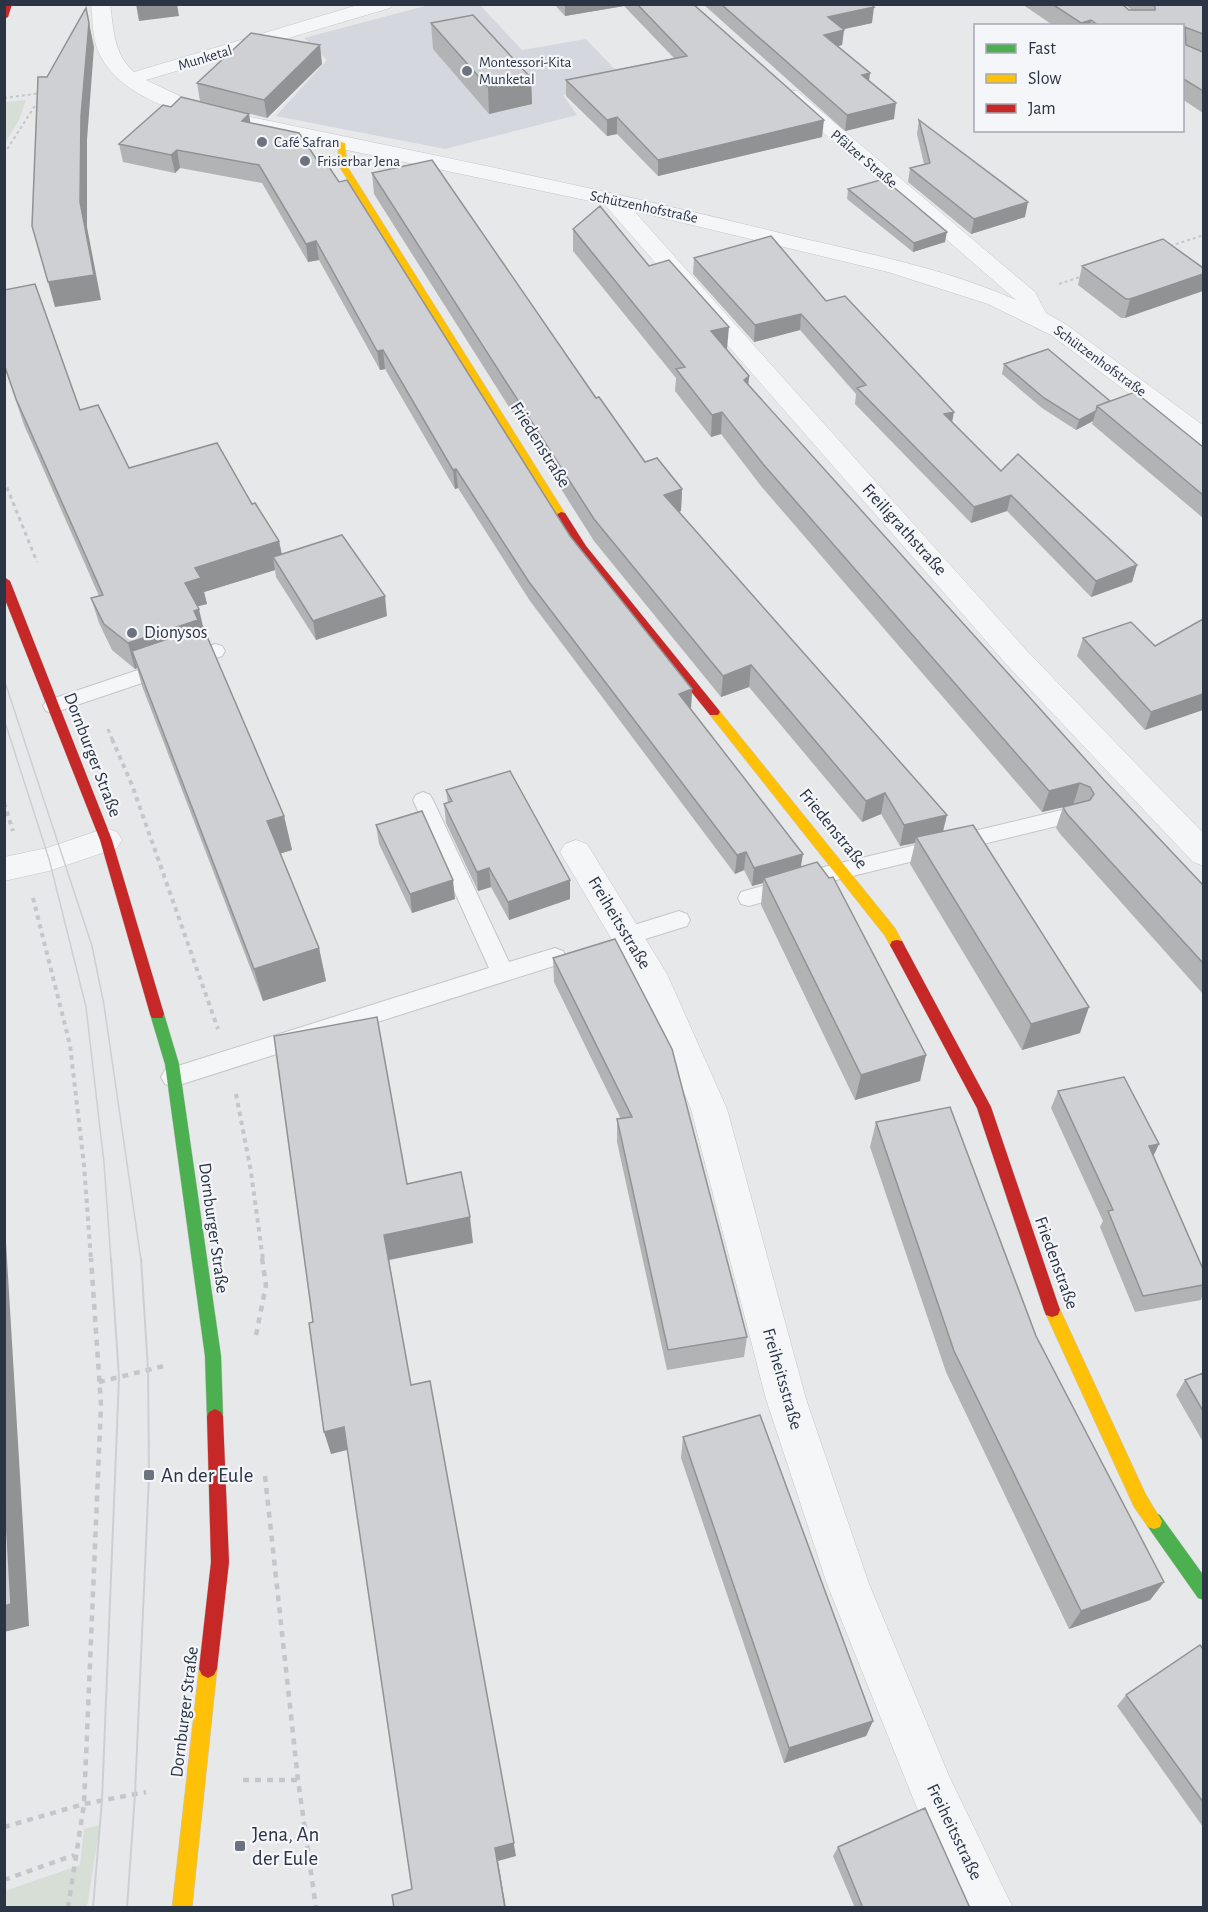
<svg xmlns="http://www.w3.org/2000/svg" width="1208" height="1912" font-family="'Alegreya Sans',sans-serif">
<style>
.built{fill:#d4d7dd}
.green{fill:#d6ded6}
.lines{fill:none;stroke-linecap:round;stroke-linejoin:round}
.lane-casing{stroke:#c4c6c8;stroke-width:2}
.street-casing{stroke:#c4c6c8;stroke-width:1}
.fast-casing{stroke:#c4c6c8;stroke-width:1}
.slow-casing{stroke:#c4c6c8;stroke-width:1}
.jam-casing{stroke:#c4c6c8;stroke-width:1}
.path-far3{stroke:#c5c6ca;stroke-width:2;stroke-dasharray:3 3;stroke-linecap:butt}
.path-far2{stroke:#c5c6ca;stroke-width:3;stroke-dasharray:4 4;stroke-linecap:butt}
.path-far1{stroke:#c5c6ca;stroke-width:4;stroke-dasharray:4.5 4.5;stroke-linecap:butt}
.path{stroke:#c5c6ca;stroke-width:4.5;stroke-dasharray:6 6;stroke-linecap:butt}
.lane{fill:#f5f6f7;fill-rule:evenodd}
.street{fill:#f5f6f7;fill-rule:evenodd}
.fast{fill:#4caf50;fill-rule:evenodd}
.slow{fill:#ffc107;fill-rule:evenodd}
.jam{fill:#c62828;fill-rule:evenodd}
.tram-far1{stroke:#cecfd2;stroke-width:1.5}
.tram{stroke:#cecfd2;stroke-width:2}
.wall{fill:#b1b3b5}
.shaded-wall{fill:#909294}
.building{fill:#ced0d3;stroke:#909294;stroke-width:1.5}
.poi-dot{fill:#6c737f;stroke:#f4f6f9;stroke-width:2}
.labels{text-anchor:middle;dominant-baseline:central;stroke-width:4.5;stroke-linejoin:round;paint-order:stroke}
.far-street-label{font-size:15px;fill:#2b3445;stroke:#f4f6f9}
.far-poi-label{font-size:15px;fill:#2b3445;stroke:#f4f6f9;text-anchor:start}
.street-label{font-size:18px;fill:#2b3445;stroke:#f4f6f9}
.poi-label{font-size:18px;fill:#2b3445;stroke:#f4f6f9;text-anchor:start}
.near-poi-label{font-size:21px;fill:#2b3445;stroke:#f4f6f9;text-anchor:start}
</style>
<rect width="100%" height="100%" fill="#e6e8ea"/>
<path class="built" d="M 429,5 L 480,5 L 522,50 L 586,39 L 627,82 L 563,95 L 577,115 L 445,149 L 276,116 L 327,60 L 304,38 Z"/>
<path class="green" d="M 26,100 L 19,120 L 5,143 L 5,102 Z
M 100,1825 L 87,1907 L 5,1907 L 5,1891 L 80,1865 L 84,1829 Z"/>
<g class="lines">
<defs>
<path id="lane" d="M 215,644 L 222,646 L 225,651 L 222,656 L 53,713 L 46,711 L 43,706 L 46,701 Z
M 423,792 L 430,795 L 433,800 L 509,962 L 555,948 L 563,951 L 566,957 L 563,963 L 173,1087 L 165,1084 L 161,1077 L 165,1070 L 489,968 L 413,800 L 416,795 Z
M 1074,807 L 1081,810 L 1085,815 L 1081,820 L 828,882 L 820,880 L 817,874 L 820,868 L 828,866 Z
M 791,878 L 799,880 L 802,886 L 799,892 L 749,906 L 741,904 L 738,898 L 741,892 Z
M 679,911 L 687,914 L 690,920 L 687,926 L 626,945 L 618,942 L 615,936 L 618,930 Z"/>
<path id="street" d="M 91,4 L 110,4 C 114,30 113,53 134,72 L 361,4 L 392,4 L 390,8 L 146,80 L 186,99 L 231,113 C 413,151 596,187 776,232 C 857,252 940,266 1016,300 L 780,95 L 783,91 L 797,91 L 1035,292 L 1046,313 L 1067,325 L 1204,426 L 1204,446 L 1195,443 L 1051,335 L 988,304 L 888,272 L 634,211 L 1028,652 L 1204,834 L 1204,866 L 1193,862 L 1008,666 L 604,204 L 228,125 C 184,114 122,99 100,55 C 92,40 93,21 91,4 Z
M 106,828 L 117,832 L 122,840 L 117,848 L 49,871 L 4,881 L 4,857 L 47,848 Z
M 576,840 L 587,844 L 667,974 L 727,1109 L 806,1399 L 869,1584 L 949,1776 L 1013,1908 L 965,1908 L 917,1808 L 827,1584 L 766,1399 L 691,1109 L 640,987 L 560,852 L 565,844 Z"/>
<path id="fast" d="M 157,1008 L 162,1010 L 164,1014 L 179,1064 L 221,1356 L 223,1417 L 221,1422 L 215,1425 L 209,1422 L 207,1417 L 205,1356 L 165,1064 L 150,1014 L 152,1010 Z
M 1154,1513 L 1160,1515 L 1204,1576 L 1204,1600 L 1198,1598 L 1148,1527 L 1146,1521 L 1148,1515 Z"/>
<path id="slow" d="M 338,141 L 345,143 L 347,166 L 566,515 L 565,517 L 561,518 L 556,515 L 339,166 Z
M 714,708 L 718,709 L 895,928 L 904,945 L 902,949 L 892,949 L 885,936 L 710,715 L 708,712 L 710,709 Z
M 1052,1303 L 1058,1305 L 1146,1495 L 1162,1521 L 1160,1527 L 1154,1529 L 1148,1527 L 1134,1507 L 1044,1310 L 1046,1305 Z
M 208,1660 L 214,1663 L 217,1669 L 192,1908 L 172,1908 L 199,1669 L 202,1663 Z"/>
<path id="jam" d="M 4,4 L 12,4 L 8,17 L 4,19 Z
M 561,512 L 565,513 L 586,546 L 718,709 L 720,712 L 718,715 L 710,715 L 578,551 L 556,515 Z
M 4,577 L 10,581 L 112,840 L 164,1014 L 162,1018 L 152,1018 L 150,1014 L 100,840 L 4,597 Z
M 897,940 L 902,941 L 991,1107 L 1060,1310 L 1058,1315 L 1052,1317 L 1046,1315 L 1044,1310 L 977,1108 L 890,945 L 892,941 Z
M 215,1409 L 221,1412 L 223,1417 L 229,1562 L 217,1669 L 214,1675 L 208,1678 L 202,1675 L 199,1669 L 211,1562 L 207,1417 L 209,1412 Z"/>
</defs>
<use href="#lane" class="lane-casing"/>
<use href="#street" class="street-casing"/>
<use href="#fast" class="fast-casing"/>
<use href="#slow" class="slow-casing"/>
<use href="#jam" class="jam-casing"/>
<path class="path-far3" d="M 4,98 L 42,93
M 4,154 L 38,101
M 1170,246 L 1204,235
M 1059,284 L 1083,276"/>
<path class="path-far2" d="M 4,480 L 37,562
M 108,729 L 113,741"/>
<path class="path-far1" d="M 112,739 L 132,785 L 218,1029
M 4,803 L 13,831
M 33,898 L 70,1045 L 84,1165 L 91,1260
M 236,1094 L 251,1172 L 263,1260"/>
<path class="path" d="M 256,1335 L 266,1285 L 262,1258
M 99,1382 L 168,1365
M 265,1476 L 298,1780 L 316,1908
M 243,1780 L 298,1780
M 4,1827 L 84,1804 L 146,1792
M 4,1880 L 74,1855
M 68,1908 L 84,1804 L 101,1405 L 91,1258"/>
<use href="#lane" class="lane"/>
<use href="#street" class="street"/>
<use href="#fast" class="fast"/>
<use href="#slow" class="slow"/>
<use href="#jam" class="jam"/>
<path class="tram-far1" d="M 4,679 L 92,946 L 104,1005 L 141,1260
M 4,719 L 49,859 L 86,1007 L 104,1163 L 111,1260"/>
<path class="tram" d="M 93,1908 L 102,1800 L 119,1378 L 111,1258
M 127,1908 L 135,1794 L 149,1475 L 148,1370 L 141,1258"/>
</g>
<path class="wall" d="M 554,4 L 693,4 L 822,137 L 658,176 L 617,134 L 607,136 L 566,96 L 566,80 L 674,58 L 624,6 L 565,16 Z
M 703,4 L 870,4 L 872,23 L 844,29 L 842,45 L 838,46 L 869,81 L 894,119 L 845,131 Z
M 1022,4 L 1122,4 L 1129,10 L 1132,10 L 1124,4 L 1203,4 L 1203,113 L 1182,99 L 1182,26 L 1054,26 Z
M 431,23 L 531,78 L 532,104 L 489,114 L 433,49 Z
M 322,64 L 267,118 L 200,101 L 197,83 Z
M 919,120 L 1025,217 L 971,234 L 908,182 L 910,168 L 924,164 L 917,134 Z
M 251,123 L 570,536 L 692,689 L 691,708 L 690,709 L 801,867 L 926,1055 L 920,1081 L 855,1100 L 761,905 L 763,883 L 752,886 L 744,870 L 735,874 L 530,601 L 458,488 L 455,489 L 385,369 L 380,370 L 319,260 L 308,262 L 262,183 L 180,168 L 175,173 L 123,162 L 119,144 Z
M 372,173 L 596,398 L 645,462 L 682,489 L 681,511 L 679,512 L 943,831 L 1080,1033 L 1022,1050 L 910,864 L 915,843 L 900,846 L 881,814 L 862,822 L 749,687 L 721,697 L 594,541 L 374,194 Z
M 848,189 L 945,242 L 913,252 L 847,199 Z
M 573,229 L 649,266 L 727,349 L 726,349 L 749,376 L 748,385 L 1104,780 L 1203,885 L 1203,994 L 1061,835 L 1056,828 L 1063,807 L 1042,812 L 761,486 L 721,434 L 711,437 L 675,391 L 676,378 L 573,251 Z
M 694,258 L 826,301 L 1001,471 L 1137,565 L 1132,582 L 1091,597 L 1007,511 L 971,523 L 855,404 L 856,394 L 800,330 L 754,342 L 693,274 Z
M 1082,266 L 1203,268 L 1125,318 L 1121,318 L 1078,285 Z
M 1004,364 L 1110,401 L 1203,447 L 1203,518 L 1092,424 L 1093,421 L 1076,430 L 1042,408 L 1002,374 Z
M 4,365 L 80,410 L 129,468 L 252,504 L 279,541 L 282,554 L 387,616 L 316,640 L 276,577 L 275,570 L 204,592 L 207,604 L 197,606 L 203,628 L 284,816 L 292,850 L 280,854 L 319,948 L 326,981 L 263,1001 L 142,686 L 137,668 L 135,669 L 112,650 L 99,623 L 91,598 L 99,596 L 24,425 Z
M 1203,619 L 1145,730 L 1077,656 L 1083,638 L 1155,646 Z
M 446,790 L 570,880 L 570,899 L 509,920 L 491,887 L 478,891 L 446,823 L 444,804 L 448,803 Z
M 376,825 L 455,899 L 412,913 L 379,844 Z
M 553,958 L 747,1337 L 744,1357 L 667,1370 L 617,1142 L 617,1119 L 621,1119 L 554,982 Z
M 1058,1091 L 1159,1144 L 1153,1156 L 1203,1269 L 1203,1294 L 1201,1300 L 1135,1312 L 1100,1227 L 1103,1221 L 1051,1108 Z
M 876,1122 L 1036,1336 L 1164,1582 L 1150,1600 L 1069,1629 L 946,1372 L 870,1147 Z
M 1203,1373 L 1203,1442 L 1176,1395 L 1185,1380 Z
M 683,1437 L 873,1721 L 866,1736 L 784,1763 L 681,1458 Z
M 1203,1649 L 1203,1827 L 1117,1706 L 1126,1695 Z
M 838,1847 L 970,1908 L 855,1908 L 833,1856 Z"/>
<path class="shaded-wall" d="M 136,4 L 177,4 L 179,16 L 139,21 Z
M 565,4 L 624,4 L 624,6 L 565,16 Z
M 874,7 L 872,23 L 826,33 L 828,17 Z
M 86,8 L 94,47 L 87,140 L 87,227 L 101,300 L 55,307 L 48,282 L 80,202 L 81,116 Z
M 1091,20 L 1090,26 L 1080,26 L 1081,23 Z
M 844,30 L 842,45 L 823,50 L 824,35 Z
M 320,45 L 322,64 L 267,118 L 264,100 Z
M 870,73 L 868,89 L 862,75 Z
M 531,78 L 532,104 L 489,114 L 488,87 Z
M 896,103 L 894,119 L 845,131 L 847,115 Z
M 249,114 L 252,132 L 242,121 Z
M 617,117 L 617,134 L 607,136 L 607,120 Z
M 824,120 L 822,137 L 658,176 L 658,160 Z
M 177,150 L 180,168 L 175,173 L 171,155 Z
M 1028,202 L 1025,217 L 971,234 L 974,219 Z
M 947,232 L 945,242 L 913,252 L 914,243 Z
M 316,241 L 319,260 L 308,262 L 306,244 Z
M 1203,274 L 1203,291 L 1125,318 L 1130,299 Z
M 801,314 L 800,330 L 754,342 L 755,325 Z
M 729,327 L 727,349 L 710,353 L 711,331 Z
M 383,350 L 385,369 L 380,370 L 377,351 Z
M 749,376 L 747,398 L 744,380 Z
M 1096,411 L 1093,421 L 1076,430 L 1079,420 Z
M 722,412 L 721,434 L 711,437 L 712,415 Z
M 954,412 L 951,428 L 944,414 Z
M 456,469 L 458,488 L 455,489 L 453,470 Z
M 682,489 L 681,511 L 664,517 L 664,495 Z
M 1011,495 L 1007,511 L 971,523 L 974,507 Z
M 279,541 L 284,567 L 273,557 L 275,570 L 204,592 L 207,604 L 191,608 L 185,583 L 195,568 Z
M 1137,565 L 1132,582 L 1091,597 L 1096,581 Z
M 385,596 L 387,616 L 316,640 L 313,621 Z
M 199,609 L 205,635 L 132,651 L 137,668 L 135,669 L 128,643 Z
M 751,665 L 749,687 L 721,697 L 723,676 Z
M 692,689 L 691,708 L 678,713 L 679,694 Z
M 1203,694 L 1203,710 L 1145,730 L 1151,712 Z
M 1080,783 L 1073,805 L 1042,812 L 1049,791 Z
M 885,793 L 881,814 L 862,822 L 866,801 Z
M 947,815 L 942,836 L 916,837 L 915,843 L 900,846 L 904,825 Z
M 284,816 L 292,850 L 274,855 L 267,821 Z
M 746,852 L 744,870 L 735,874 L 737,855 Z
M 803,854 L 800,872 L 764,878 L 763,883 L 752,886 L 754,868 Z
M 489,868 L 491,887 L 478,891 L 477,872 Z
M 453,880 L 455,899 L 412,913 L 410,894 Z
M 570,880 L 570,899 L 509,920 L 508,902 Z
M 319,948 L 326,981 L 263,1001 L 254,969 Z
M 1089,1007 L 1080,1033 L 1022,1050 L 1031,1024 Z
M 926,1055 L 920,1081 L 855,1100 L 861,1075 Z
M 1159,1144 L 1151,1161 L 1149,1146 Z
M 4,1209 L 29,1626 L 4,1632 Z
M 470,1217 L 473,1243 L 389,1260 L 415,1408 L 384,1235 Z
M 430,1381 L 516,1856 L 498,1861 L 506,1908 L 505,1908 L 495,1848 Z
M 344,1427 L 351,1449 L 331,1454 L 324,1432 Z
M 1164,1582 L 1150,1600 L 1069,1629 L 1081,1611 Z
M 873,1721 L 866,1736 L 784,1763 L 789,1748 Z"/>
<path class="building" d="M 637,4 L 693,4 L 824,120 L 658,160 L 617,117 L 607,120 L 566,80 L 687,56 Z
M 721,4 L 870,4 L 874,7 L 828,17 L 844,30 L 824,35 L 870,73 L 862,75 L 896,103 L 847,115 Z
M 1052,4 L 1122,4 L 1129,10 L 1155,10 L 1155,7 L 1152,4 L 1203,4 L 1203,34 L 1185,27 L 1186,45 L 1203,52 L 1203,91 L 1182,78 L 1182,26 L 1099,26 L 1091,20 L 1081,23 Z
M 86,8 L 89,23 L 81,116 L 80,202 L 94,275 L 48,282 L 32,226 L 38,77 L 47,77 Z
M 473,15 L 531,78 L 488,87 L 431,23 Z
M 251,33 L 320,45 L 264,100 L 197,83 Z
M 181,97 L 249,114 L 242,121 L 299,133 L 321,166 L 327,164 L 339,182 L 347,180 L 570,536 L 692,689 L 679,694 L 803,854 L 754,868 L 746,852 L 737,855 L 529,582 L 456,469 L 453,470 L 383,350 L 377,351 L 316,241 L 306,244 L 259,165 L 177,150 L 171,155 L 119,144 L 163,105 L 171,107 Z
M 919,120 L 1028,202 L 974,219 L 910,168 L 930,163 Z
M 432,160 L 596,398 L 599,397 L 645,462 L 657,458 L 682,489 L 664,495 L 947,815 L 904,825 L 885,793 L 866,801 L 751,665 L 723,676 L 594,519 L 372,173 Z
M 884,179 L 947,232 L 914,243 L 848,189 Z
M 600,206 L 649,266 L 669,260 L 729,327 L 711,331 L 749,376 L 744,380 L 1104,780 L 1203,885 L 1203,963 L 1067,814 L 1063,807 L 1090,800 L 1094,794 L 1090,787 L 1080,783 L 1049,791 L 763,464 L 722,412 L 712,415 L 676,369 L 685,367 L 573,229 Z
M 771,236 L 826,301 L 845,296 L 954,412 L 944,414 L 1001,471 L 1018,454 L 1137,565 L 1096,581 L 1011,495 L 974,507 L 857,388 L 866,385 L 801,314 L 755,325 L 694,258 Z
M 1163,239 L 1203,268 L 1203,274 L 1130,299 L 1126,299 L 1082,266 Z
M 35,284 L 80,410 L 98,405 L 129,468 L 217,443 L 252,504 L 255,503 L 279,541 L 195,568 L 201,578 L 185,583 L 199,609 L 194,611 L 198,620 L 128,643 L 104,624 L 91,598 L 103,595 L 16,399 L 4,364 L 4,290 Z
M 1048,349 L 1110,401 L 1097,406 L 1096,411 L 1079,420 L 1044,398 L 1004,364 Z
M 1135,392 L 1203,447 L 1203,495 L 1097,406 Z
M 342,535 L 385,596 L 313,621 L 273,557 Z
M 1203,619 L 1203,694 L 1151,712 L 1083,638 L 1131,622 L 1155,646 Z
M 203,627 L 284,816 L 267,821 L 319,948 L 254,969 L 132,651 Z
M 510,771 L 570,880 L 508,902 L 489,868 L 477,872 L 444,804 L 452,801 L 446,790 Z
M 422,811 L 453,880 L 410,894 L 376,825 Z
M 973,825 L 1089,1007 L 1031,1024 L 916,837 Z
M 817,862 L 829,878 L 833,877 L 926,1055 L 861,1075 L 764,878 Z
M 615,939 L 672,1049 L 747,1337 L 668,1350 L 617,1119 L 632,1117 L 553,958 Z
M 377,1017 L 407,1184 L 461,1172 L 470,1217 L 384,1235 L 411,1385 L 430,1381 L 514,1843 L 495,1848 L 505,1908 L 394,1908 L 392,1895 L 412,1889 L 344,1427 L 324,1432 L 309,1323 L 313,1322 L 274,1036 Z
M 1124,1077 L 1159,1144 L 1149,1146 L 1203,1269 L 1203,1285 L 1143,1296 L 1108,1211 L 1113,1210 L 1058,1091 Z
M 950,1107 L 1036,1336 L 1164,1582 L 1081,1611 L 954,1351 L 876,1122 Z
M 1203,1373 L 1203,1411 L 1185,1380 Z
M 760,1415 L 873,1721 L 789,1748 L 683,1437 Z
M 4,1481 L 11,1604 L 4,1606 Z
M 1200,1645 L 1203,1649 L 1203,1802 L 1126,1695 Z
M 925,1808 L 970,1908 L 863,1908 L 838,1847 Z"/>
<g class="poi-dot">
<circle cx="467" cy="71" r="6"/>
<circle cx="262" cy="142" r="6"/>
<circle cx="305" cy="161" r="6"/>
<circle cx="132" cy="633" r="6"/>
<rect x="143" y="1469" width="12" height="12" rx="3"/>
<rect x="234" y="1840" width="12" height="12" rx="3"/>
</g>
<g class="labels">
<g class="far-street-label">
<text transform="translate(205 58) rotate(-17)">Munketal</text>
<text transform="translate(864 159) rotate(40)">Pfälzer Straße</text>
<text transform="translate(644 207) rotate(12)">Schützenhofstraße</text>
<text transform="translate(1100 361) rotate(36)">Schützenhofstraße</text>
</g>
<g class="far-poi-label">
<text x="479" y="62">Montessori-Kita<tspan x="479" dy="17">Munketal</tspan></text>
<text x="274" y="142">Café Safran</text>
<text x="317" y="161">Frisierbar Jena</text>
</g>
<g class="street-label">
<text transform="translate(540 445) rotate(58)">Friedenstraße</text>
<text transform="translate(904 530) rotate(48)">Freiligrathstraße</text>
<text transform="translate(92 755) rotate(69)">Dornburger Straße</text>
<text transform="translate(833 829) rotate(51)">Friedenstraße</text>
<text transform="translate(619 923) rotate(59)">Freiheitsstraße</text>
<text transform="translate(213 1228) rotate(82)">Dornburger Straße</text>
<text transform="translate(1056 1263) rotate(70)">Friedenstraße</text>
<text transform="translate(782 1379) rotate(74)">Freiheitsstraße</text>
<text transform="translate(185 1712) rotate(-83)">Dornburger Straße</text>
<text transform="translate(954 1832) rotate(64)">Freiheitsstraße</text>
</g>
<g class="poi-label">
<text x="144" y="633">Dionysos</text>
</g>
<g class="near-poi-label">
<text x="161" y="1475">An der Eule</text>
<text x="252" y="1834">Jena, An<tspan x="252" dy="24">der Eule</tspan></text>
</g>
</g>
<rect width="1208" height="1912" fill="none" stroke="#2b3445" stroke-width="12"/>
<rect x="974" y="24" width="210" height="108" fill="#f4f6f9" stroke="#a4a8b1" stroke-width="1.5"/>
<rect x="986" y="44" width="30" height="9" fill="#4caf50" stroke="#a4a8b1" stroke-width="1.5"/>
<text x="1028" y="54" font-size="18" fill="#2b3445">Fast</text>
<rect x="986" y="74" width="30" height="9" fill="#ffc107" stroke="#a4a8b1" stroke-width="1.5"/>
<text x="1028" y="84" font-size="18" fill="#2b3445">Slow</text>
<rect x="986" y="104" width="30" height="9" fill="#c62828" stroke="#a4a8b1" stroke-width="1.5"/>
<text x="1028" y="114" font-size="18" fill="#2b3445">Jam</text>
</svg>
